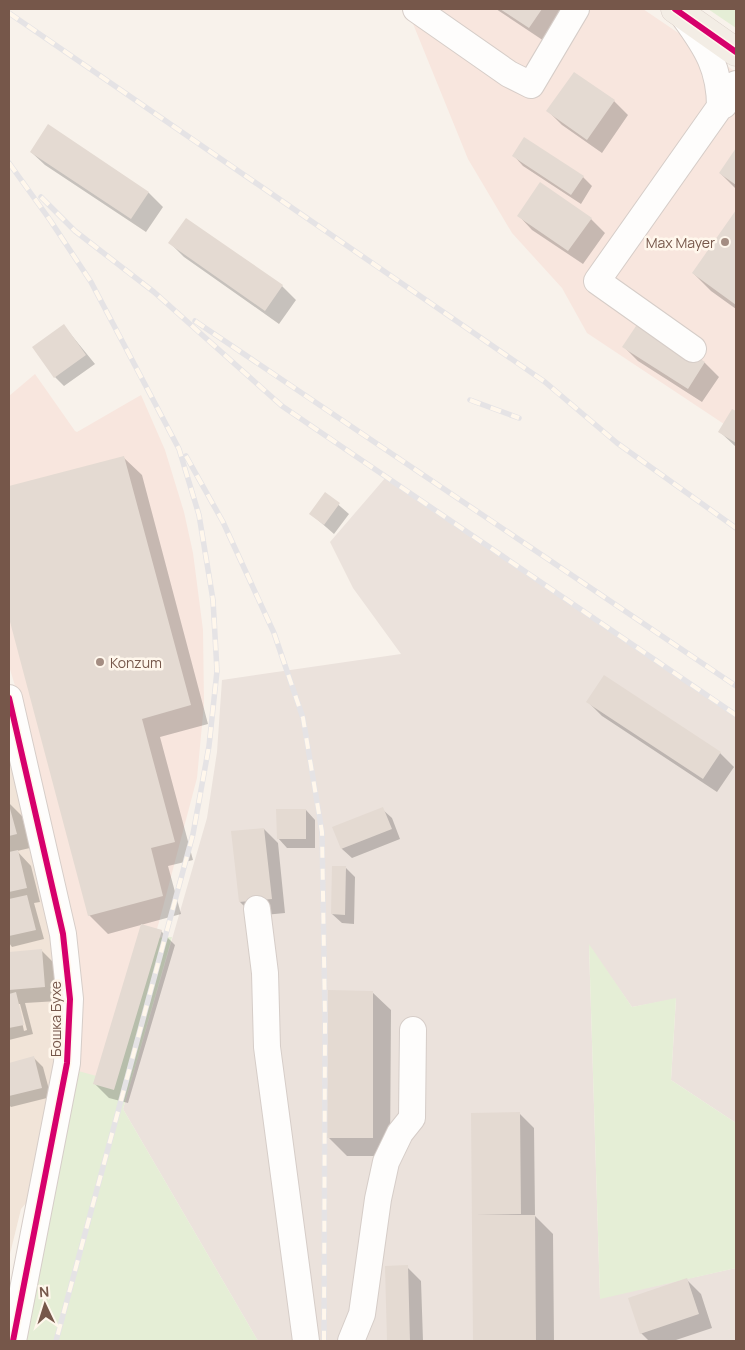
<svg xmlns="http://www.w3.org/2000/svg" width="745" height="1350" font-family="Manrope,sans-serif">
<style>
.residential{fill:#f1e4d8}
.commercial{fill:#f8e6de}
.industrial{fill:#ebe2dc}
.green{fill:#e5eed6}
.shadow{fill:#0003;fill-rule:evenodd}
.building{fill:#e4dad2}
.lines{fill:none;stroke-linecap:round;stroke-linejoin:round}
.minor-casing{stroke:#d6cdc8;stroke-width:28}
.major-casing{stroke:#d9cfc9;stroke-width:29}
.minor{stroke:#fefdfc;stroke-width:26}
.major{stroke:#f3ede5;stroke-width:28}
.rail-casing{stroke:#e5e3e5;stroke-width:5.5}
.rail{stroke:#fff7ec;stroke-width:4;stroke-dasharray:11;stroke-linecap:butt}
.cycleway-casing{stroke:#fff7ec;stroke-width:9}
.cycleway{stroke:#d6006c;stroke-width:6}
.poi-dot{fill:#a48d82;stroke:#fff7ec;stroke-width:2}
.labels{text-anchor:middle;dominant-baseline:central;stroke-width:5;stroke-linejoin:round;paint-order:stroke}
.poi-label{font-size:14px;fill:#76574a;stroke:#fff7ec;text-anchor:end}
.street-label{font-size:14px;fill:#76574a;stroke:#fff7ec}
</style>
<rect width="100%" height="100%" fill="#f8f2eb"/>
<path class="residential" d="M 9,744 L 41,879 L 58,983 L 57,1062 L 37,1190 L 21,1209 L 9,1258 Z"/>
<path class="commercial" d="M 407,9 L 643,9 L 736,72 L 736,432 L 587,333 L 562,288 L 512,233 L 468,159 Z
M 35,374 L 75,431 L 77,432 L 141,395 L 165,450 L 184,512 L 193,553 L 203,630 L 204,704 L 197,778 L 159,922 L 111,1080 L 77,1072 L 31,739 L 9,666 L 9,396 Z"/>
<path class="industrial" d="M 386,477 L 736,716 L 736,1123 L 671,1080 L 676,999 L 632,1007 L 589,946 L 600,1298 L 736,1268 L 736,1341 L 258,1341 L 123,1109 L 207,818 L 217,752 L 222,680 L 401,654 L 353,588 L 330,542 Z"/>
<path class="green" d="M 708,9 L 736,9 L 736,28 Z
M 172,937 L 123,1109 L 258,1341 L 18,1341 L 71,1069 L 111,1080 L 154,938 Z
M 589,944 L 632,1007 L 676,998 L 671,1080 L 736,1123 L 736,1268 L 600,1299 Z"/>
<path class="shadow" d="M 496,9 L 565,9 L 544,41 Z
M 614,101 L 628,115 L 602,153 L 562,125 L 548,111 Z
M 48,126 L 149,193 L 163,207 L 146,232 L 45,165 L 31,152 Z
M 736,150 L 736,189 L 720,173 Z
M 514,156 L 583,177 L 592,186 L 581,204 L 523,166 Z
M 736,212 L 736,309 L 711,291 L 693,273 Z
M 519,216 L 591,219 L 605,233 L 583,264 L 532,230 Z
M 170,243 L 282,286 L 296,300 L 279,324 L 184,257 Z
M 640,321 L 705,363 L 719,377 L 702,402 L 638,361 L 624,347 Z
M 64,326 L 95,364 L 64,386 L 55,377 Z
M 733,410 L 736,412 L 736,447 L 720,432 Z
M 123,457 L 142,475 L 208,724 L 160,737 L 193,860 L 168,866 L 181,914 L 108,934 L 89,915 L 9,613 L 9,488 Z
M 326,494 L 349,514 L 334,534 L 311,514 Z
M 588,702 L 720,753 L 734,767 L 717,792 L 602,716 Z
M 9,803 L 22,816 L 30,848 L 17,851 L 31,866 L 40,902 L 34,903 L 44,939 L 12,947 L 9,943 Z
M 382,809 L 392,818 L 400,839 L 352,858 L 342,849 L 334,828 Z
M 306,810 L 315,820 L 315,848 L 287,848 L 278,838 Z
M 264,829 L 278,843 L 285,913 L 254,916 L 240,902 Z
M 346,868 L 355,877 L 354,924 L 342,923 L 332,914 Z
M 161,931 L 175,945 L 128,1103 L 109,1098 L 95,1084 Z
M 41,950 L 55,964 L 58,1001 L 25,1003 L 33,1034 L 9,1040 L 9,953 ZM 18,1004 L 20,1004 L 27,1030 L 24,1031 Z
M 372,992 L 391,1010 L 390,1156 L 347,1156 L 329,1138 Z
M 34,1058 L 43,1067 L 51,1097 L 11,1107 L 9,1105 L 9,1064 Z
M 520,1114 L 534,1128 L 535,1216 L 553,1234 L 554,1341 L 475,1341 L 473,1216 Z
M 387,1267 L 407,1267 L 421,1281 L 423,1341 L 389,1341 Z
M 687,1280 L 701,1294 L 712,1328 L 673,1341 L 649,1341 L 641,1333 Z"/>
<path class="building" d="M 500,9 L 542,9 L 529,28 Z
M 574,72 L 615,100 L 587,140 L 546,111 Z
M 48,124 L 149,192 L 131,219 L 30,152 Z
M 524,137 L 584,176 L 571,195 L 512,156 Z
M 736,148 L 736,185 L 719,173 Z
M 540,182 L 592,218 L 568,251 L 517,216 Z
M 736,210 L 736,305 L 692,273 Z
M 186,218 L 283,285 L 265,311 L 168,243 Z
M 640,320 L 705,362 L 688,389 L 622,347 Z
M 64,324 L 86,355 L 54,378 L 32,347 Z
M 732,409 L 736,411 L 736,443 L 718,432 Z
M 124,456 L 191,705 L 142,719 L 175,842 L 151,848 L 163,896 L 88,916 L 9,618 L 9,486 Z
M 325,492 L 340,503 L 324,525 L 309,514 Z
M 604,675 L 721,752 L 703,779 L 586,702 Z
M 9,805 L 17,834 L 9,836 Z
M 383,807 L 392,829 L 341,849 L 332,827 Z
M 276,809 L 306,809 L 306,839 L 277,839 Z
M 264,828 L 272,899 L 239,902 L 231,831 Z
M 18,850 L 27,888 L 9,892 L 9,852 Z
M 332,866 L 346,866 L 345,915 L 331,914 Z
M 27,895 L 36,930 L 9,936 L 9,899 Z
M 141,924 L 162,930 L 114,1090 L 93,1084 Z
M 42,949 L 45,987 L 9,990 L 9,952 Z
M 328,990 L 373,991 L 373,1138 L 327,1138 Z
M 16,992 L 24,1025 L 9,1028 L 9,994 Z
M 34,1056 L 42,1088 L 9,1096 L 9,1063 Z
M 520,1112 L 521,1214 L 476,1215 L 535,1215 L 536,1341 L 473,1341 L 471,1113 Z
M 408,1265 L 410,1341 L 387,1341 L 385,1266 Z
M 687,1278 L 699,1314 L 640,1334 L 628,1298 Z"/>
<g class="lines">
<defs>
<path id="minor" d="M 416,9 L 509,74 L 531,85 L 576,9
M 685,18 C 707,48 720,69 720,107 L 724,105
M 693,349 L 597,281 L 736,84
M 9,698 L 63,934 L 70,999 L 67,1063 L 13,1341
M 257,909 L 265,973 L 267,1047 L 306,1341
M 351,1341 L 362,1314 L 378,1199 L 386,1162 L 400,1133 L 412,1118 L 413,1030"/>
<path id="major" d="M 675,9 L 736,52"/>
</defs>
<use href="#minor" class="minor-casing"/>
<use href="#major" class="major-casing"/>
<use href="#minor" class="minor"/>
<use href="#major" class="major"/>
<defs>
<path id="rail" d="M 9,13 L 545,382 L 617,443 L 736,528
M 9,163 L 50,220 L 91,282 L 179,449 L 199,515 L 213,600 L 217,671 L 209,746 L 193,834 L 56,1341
M 41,197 L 75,231 L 154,292 L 282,406 L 736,715
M 195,321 L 736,686
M 470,400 L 519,418
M 186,456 L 223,522 L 274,633 L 303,718 L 322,832 L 325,1017 L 324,1341"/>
</defs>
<use href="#rail" class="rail-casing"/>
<use href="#rail" class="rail"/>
<defs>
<path id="cycleway" d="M 675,9 L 736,52
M 9,698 L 63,934 L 70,999 L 67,1063 L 13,1341"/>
</defs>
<use href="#cycleway" class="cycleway-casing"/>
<use href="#cycleway" class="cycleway"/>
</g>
<g class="poi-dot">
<circle cx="725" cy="242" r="5"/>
<circle cx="100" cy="662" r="5"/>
</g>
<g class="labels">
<g class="poi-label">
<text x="715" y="242">Max Mayer</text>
<text x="110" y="662" text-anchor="start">Konzum</text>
</g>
<g class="street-label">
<text transform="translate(55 1019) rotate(-90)">Бошка Бухе</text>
</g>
</g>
<rect width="745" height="1350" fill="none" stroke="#76574a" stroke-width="20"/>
<g transform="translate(45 1305) rotate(356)" stroke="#fff7ec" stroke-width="4" paint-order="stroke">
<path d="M0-4L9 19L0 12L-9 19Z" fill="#76574a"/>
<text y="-8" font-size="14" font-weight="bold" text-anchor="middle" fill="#76574a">N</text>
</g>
</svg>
